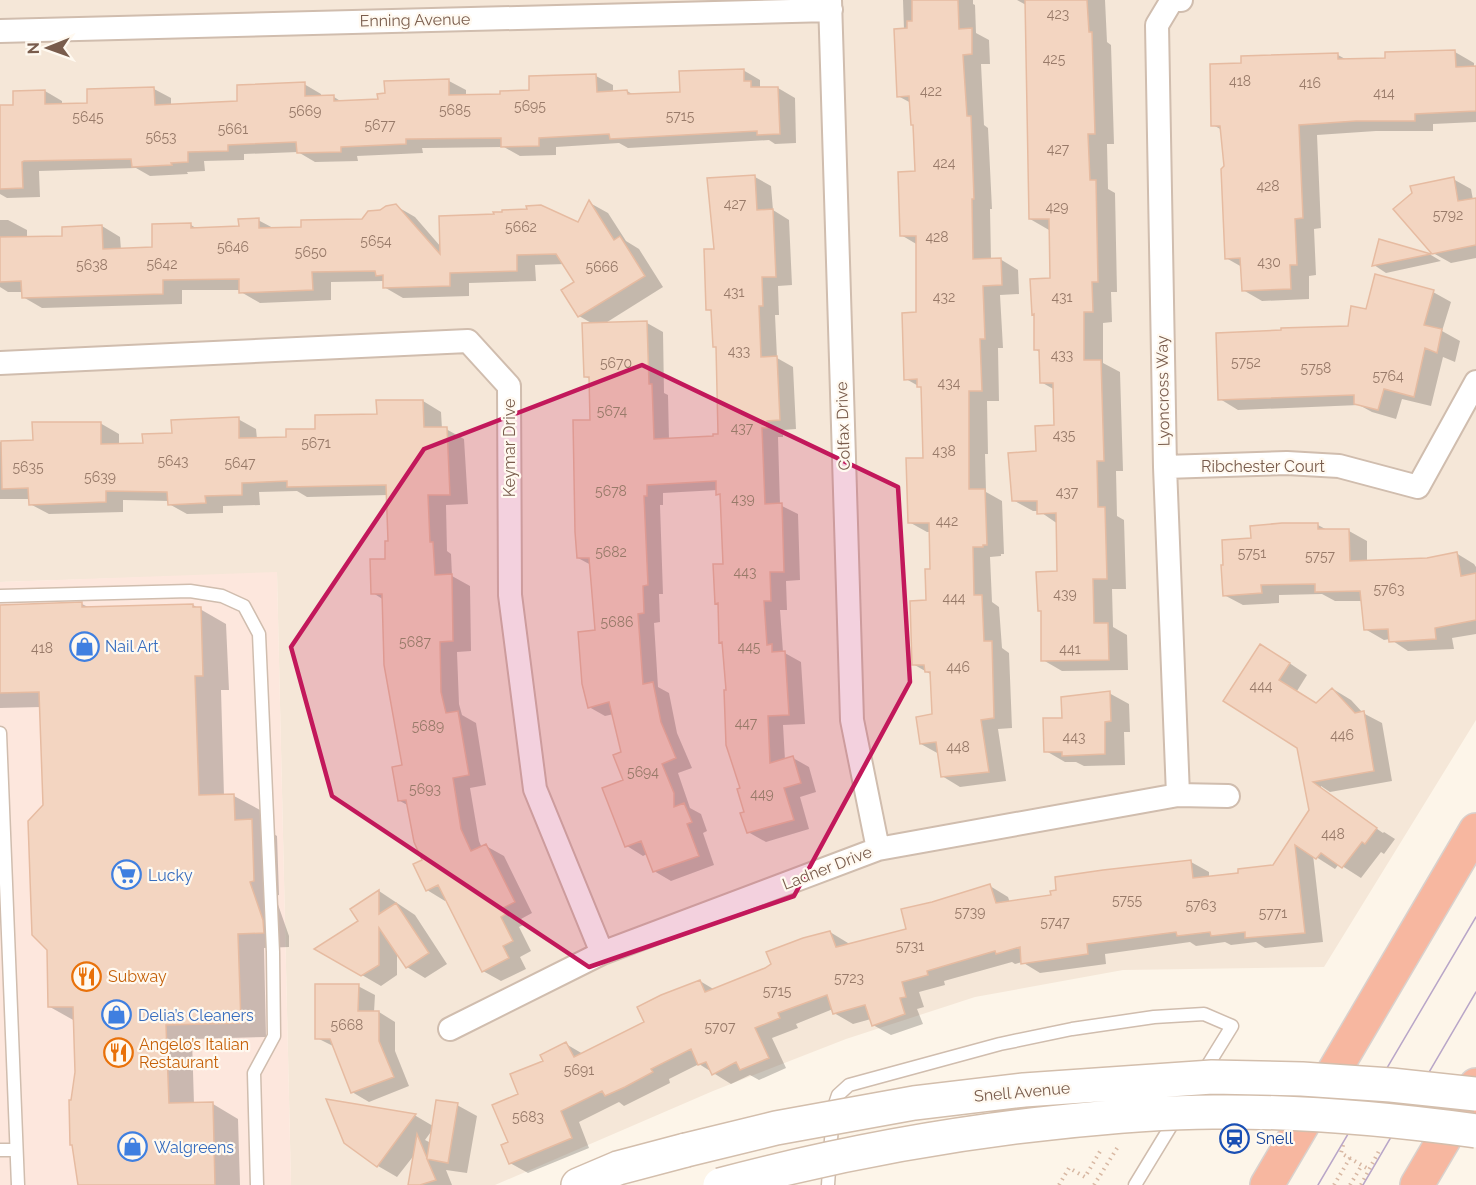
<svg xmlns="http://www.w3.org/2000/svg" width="1476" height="1185" font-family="Raleway,sans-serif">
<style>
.residential{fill:#f5e7d8}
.commercial{fill:#fde7dd}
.shadow{fill:#0003;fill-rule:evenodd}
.building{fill:#f3d5c1;stroke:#e6bba1;stroke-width:1.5}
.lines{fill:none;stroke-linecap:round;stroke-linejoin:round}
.lane-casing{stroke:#d0bdae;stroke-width:15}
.street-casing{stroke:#d0bdae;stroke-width:26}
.secondary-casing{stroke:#d3beac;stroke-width:36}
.highway-casing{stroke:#d9d1cd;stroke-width:36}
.path{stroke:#d8b8a3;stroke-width:4;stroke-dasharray:1.5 4.5;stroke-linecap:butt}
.lane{stroke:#fff;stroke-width:12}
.street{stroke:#fff;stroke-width:22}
.secondary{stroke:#fff;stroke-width:33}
.highway{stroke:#f7b7a0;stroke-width:33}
.tram{stroke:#b9a6c8;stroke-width:1.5}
.secondary-bridge-casing{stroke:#d3beac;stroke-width:36;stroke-linecap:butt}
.secondary-bridge{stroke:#fff;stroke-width:33}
.marked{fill:#c2185b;fill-opacity:0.2;stroke:#c2185b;stroke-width:4.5;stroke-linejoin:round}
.labels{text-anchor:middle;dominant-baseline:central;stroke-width:4.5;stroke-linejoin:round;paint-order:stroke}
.number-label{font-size:14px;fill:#987a69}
.street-label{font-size:16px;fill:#795c4c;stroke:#fff9f0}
.shop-label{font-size:16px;fill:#366cbe;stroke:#fff9f0;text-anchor:start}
.food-label{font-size:16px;fill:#c56008;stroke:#fff9f0;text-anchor:start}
.transit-label{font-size:16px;fill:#164399;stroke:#fff9f0;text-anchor:start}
</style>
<rect width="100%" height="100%" fill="#fdf5e9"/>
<path class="residential" d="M 0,0 L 1476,0 L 1476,720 L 1324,967 L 1123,970 L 975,997 L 846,1039 L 713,1091 L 495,1185 L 291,1185 L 277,573 L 0,582 Z"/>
<path class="commercial" d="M 277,572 L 291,1185 L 0,1185 L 0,582 Z"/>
<path class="shadow" d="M 903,0 L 973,0 L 973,4 L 975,5 L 976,33 L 989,40 L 990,64 L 981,64 L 984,125 L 988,128 L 992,209 L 990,209 L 991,260 L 1000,259 L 1018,270 L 1019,294 L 1000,295 L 1003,348 L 998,348 L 999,401 L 987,401 L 988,454 L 985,454 L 986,492 L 1002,501 L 1004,554 L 1001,554 L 1001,556 L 990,557 L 992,602 L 999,607 L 1002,648 L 1009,653 L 1012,728 L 998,729 L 1006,781 L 960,787 L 942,776 L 939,754 L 921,744 L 934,715 L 932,675 L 913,664 L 928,602 L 931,570 L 930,532 L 927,532 L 909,522 L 924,459 L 922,388 L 906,379 L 918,313 L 918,245 L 901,235 L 917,173 L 915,126 L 912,124 L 911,103 L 898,96 L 904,30 Z
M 1017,0 L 1105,0 L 1107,42 L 1111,45 L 1114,144 L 1107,144 L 1108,189 L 1115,193 L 1117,292 L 1111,292 L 1112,322 L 1103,323 L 1103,363 L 1120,372 L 1123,471 L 1116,471 L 1117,516 L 1124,520 L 1126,589 L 1112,589 L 1113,627 L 1127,635 L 1128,670 L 1062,671 L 1043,660 L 1042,612 L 1039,610 L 1059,573 L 1058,524 L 1039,511 L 1033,511 L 1013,500 L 1037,452 L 1056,427 L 1055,390 L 1041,382 L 1041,353 L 1035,349 L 1051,280 L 1049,230 L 1030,219 L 1026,5 Z
M 1455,52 L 1474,63 L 1474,68 L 1476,68 L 1476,122 L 1433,124 L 1433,131 L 1376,131 L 1317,135 L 1321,228 L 1314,229 L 1316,275 L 1309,276 L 1309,299 L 1262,301 L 1243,290 L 1242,267 L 1226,258 L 1226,167 L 1222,130 L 1213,125 L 1242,65 L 1338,55 L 1347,60 L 1386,60 Z
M 743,70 L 760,80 L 760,89 L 778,88 L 795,98 L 796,143 L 775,144 L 769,140 L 628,148 L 619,143 L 556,147 L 556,155 L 520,156 L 504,147 L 426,148 L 422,148 L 423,153 L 357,156 L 358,161 L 315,162 L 298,152 L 244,154 L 244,160 L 204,161 L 205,171 L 187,172 L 188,174 L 150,176 L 136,168 L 39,171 L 40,197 L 7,198 L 0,194 L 0,107 L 15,106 L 45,91 L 62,101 L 62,105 L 89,104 L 154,89 L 171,98 L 171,105 L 239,102 L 304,84 L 321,94 L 321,97 L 334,97 L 342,102 L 380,100 L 449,81 L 466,90 L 466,96 L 501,96 L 530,91 L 596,76 L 613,85 L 613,92 L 627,91 L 634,95 L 681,93 Z
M 755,177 L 771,186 L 773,210 L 789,220 L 792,285 L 778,286 L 779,315 L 775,315 L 777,358 L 793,367 L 796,429 L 783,430 L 783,437 L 778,437 L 780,505 L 798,514 L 800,580 L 786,581 L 787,610 L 780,610 L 783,652 L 801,662 L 805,724 L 783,725 L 785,760 L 793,758 L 809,767 L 816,792 L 800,797 L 809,829 L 766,842 L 748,832 L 727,691 L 724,644 L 721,642 L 719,605 L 716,603 L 725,565 L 721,496 L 718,494 L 718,490 L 663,493 L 663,505 L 660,505 L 663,594 L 659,594 L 660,622 L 654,623 L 658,687 L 669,693 L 677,733 L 692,768 L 678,773 L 690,808 L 701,814 L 707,831 L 703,833 L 714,865 L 671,881 L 654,871 L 647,854 L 643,856 L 627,846 L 623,753 L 614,714 L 605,716 L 589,707 L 597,632 L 591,565 L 578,558 L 592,421 L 590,379 L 586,377 L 593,324 L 579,316 L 564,291 L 576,283 L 565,264 L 535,265 L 536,281 L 469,283 L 469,296 L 403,298 L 384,287 L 384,281 L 331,282 L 331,300 L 260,303 L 241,292 L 241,290 L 182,290 L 182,304 L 42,308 L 23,297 L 23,292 L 8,292 L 0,287 L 0,220 L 8,220 L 27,230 L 27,238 L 64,238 L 102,226 L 120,237 L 121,250 L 154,248 L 191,225 L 199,230 L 240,228 L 258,220 L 275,229 L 303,229 L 363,220 L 396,206 L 415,217 L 441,247 L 578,224 L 590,203 L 608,213 L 626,241 L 639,249 L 663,287 L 604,324 L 647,323 L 663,332 L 664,393 L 668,395 L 669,440 L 715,438 L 720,435 L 717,347 L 713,312 L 707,309 L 716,250 Z
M 1453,179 L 1471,189 L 1473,200 L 1476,200 L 1476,258 L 1451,263 L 1433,253 Z
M 1380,241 L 1431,255 L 1441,261 L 1386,273 L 1374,265 Z
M 1433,292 L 1451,302 L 1442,331 L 1460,341 L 1455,362 L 1443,357 L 1431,406 L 1402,399 L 1396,419 L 1372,412 L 1359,405 L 1238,410 L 1220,399 L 1349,327 L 1367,310 Z
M 423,401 L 441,412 L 442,429 L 446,429 L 464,439 L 468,504 L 446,505 L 447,551 L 451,554 L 452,576 L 470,586 L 471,651 L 457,652 L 459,704 L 462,715 L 476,723 L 486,785 L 470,788 L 479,841 L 482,848 L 486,846 L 504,856 L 532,913 L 521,919 L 523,925 L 519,927 L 531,951 L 520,957 L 526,969 L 501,981 L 483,971 L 447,900 L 445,901 L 427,890 L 424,861 L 409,806 L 400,801 L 404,766 L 384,600 L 373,593 L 387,560 L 390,543 L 388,495 L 307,497 L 297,491 L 259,492 L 260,505 L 223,506 L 223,513 L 187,514 L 169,504 L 169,501 L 123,500 L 123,512 L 49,514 L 30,504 L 30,499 L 0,499 L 0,442 L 34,441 L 100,423 L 119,434 L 119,445 L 144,445 L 173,434 L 238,419 L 256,429 L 257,439 L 288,438 L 378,415 Z
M 1318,525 L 1329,531 L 1349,531 L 1367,541 L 1367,562 L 1427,559 L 1456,553 L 1474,564 L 1476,567 L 1476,634 L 1452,638 L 1454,649 L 1408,651 L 1390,639 L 1384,640 L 1365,629 L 1363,601 L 1335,601 L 1322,594 L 1279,595 L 1279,603 L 1243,605 L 1224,595 L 1253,540 Z
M 82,604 L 90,608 L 193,605 L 226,624 L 229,690 L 221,690 L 224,796 L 234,796 L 260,810 L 261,826 L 277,836 L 279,895 L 275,896 L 289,936 L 289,947 L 264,948 L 266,1037 L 192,1039 L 194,1104 L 213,1104 L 238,1119 L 240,1185 L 79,1185 L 72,1102 L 76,1072 L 75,1021 L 50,1007 L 41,707 L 0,708 L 0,606 Z
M 1279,656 L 1307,675 L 1297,691 L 1317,704 L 1333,689 L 1351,700 L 1363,713 L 1382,723 L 1392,781 L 1330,792 L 1321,786 L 1321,790 L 1383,833 L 1384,832 L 1395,839 L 1384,854 L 1381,852 L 1361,878 L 1339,864 L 1335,869 L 1313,855 L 1323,942 L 1265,948 L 1256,942 L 1231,945 L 1225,942 L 1196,946 L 1190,942 L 1105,954 L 1106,964 L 1040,973 L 1022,962 L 1015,964 L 1012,962 L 944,981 L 945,985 L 919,992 L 924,1007 L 917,1009 L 923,1024 L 891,1035 L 873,1025 L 871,1019 L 853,1024 L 834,1013 L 833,1009 L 796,1024 L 798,1028 L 772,1038 L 786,1068 L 759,1080 L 750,1075 L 731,1084 L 699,1064 L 669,1079 L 670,1083 L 624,1106 L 619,1102 L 579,1122 L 589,1148 L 528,1173 L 510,1163 L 510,1143 L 520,1095 L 545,1062 L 566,1044 L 583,1054 L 646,1023 L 700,981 L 715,990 L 765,969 L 830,932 L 848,943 L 849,945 L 908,930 L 990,886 L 1008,897 L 1010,903 L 1052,896 L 1191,862 L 1209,872 L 1209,878 L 1273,866 L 1311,811 L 1299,748 L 1225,701 Z
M 1109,693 L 1129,704 L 1130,732 L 1124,732 L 1125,765 L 1084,766 L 1076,762 L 1065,762 L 1046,751 L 1063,719 Z
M 379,891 L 415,915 L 447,964 L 425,978 L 407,967 L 397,953 L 397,975 L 381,986 L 317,949 L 360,921 Z
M 358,986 L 375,995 L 374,1012 L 379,1012 L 395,1022 L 395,1051 L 409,1086 L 369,1102 L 352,1092 L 335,1047 L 317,1038 Z
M 328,1101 L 416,1116 L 433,1126 L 457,1105 L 477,1116 L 467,1173 L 446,1170 L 452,1185 L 409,1185 L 415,1154 L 397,1177 L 378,1166 L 345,1142 ZM 433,1129 L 431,1143 L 425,1140 Z"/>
<path class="building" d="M 912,0 L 958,0 L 959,29 L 972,28 L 972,54 L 963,55 L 967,116 L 971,116 L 974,199 L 972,199 L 973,259 L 1001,258 L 1002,285 L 983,286 L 985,339 L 980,339 L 982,391 L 969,391 L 969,489 L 985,489 L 987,545 L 983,545 L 983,547 L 973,547 L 974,595 L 982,595 L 984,641 L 992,641 L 994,718 L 981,720 L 989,772 L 941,777 L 936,742 L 920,744 L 916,717 L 932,714 L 930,672 L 925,672 L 924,665 L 912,665 L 910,601 L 926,600 L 925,569 L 930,569 L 929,523 L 908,523 L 906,458 L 923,458 L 921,387 L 917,387 L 917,379 L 904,380 L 902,313 L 916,312 L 916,236 L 900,236 L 898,172 L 915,171 L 913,125 L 911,125 L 909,96 L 897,97 L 894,29 L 907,28 L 907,21 L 912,21 Z
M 1025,0 L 1087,0 L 1089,32 L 1092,32 L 1095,134 L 1088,134 L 1090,180 L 1096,180 L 1098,282 L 1092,282 L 1093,312 L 1084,312 L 1084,360 L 1101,360 L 1104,461 L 1097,461 L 1098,507 L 1105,507 L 1107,579 L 1093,579 L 1094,623 L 1108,623 L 1109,660 L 1041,661 L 1041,611 L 1038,611 L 1036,572 L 1057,571 L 1056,513 L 1037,514 L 1037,501 L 1012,501 L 1008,453 L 1036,451 L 1035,426 L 1054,425 L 1053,383 L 1040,383 L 1039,350 L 1034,350 L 1034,314 L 1032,315 L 1030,279 L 1050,278 L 1049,219 L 1029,219 Z
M 1455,50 L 1456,67 L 1476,66 L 1476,111 L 1415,114 L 1415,121 L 1356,121 L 1299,125 L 1303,218 L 1295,219 L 1297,265 L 1290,265 L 1291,289 L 1242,291 L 1240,258 L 1225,259 L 1221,169 L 1224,166 L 1220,126 L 1211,126 L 1210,64 L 1241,63 L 1241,56 L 1338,53 L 1338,59 L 1385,58 L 1385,52 Z
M 744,69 L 744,81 L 751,81 L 751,87 L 778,87 L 780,134 L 757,135 L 757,131 L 610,139 L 609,134 L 539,138 L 539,146 L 501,147 L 501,138 L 409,139 L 406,139 L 406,144 L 341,147 L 341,152 L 297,153 L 296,142 L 228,145 L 228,151 L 188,152 L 188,162 L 171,163 L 172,165 L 132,167 L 131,159 L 24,161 L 22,162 L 23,188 L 0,189 L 0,105 L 13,105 L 13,91 L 45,90 L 45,104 L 87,103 L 87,89 L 154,87 L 155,105 L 237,101 L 237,85 L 305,82 L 305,96 L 334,95 L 334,101 L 378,99 L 377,94 L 385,93 L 384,81 L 449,79 L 449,95 L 500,94 L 500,91 L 529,90 L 529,76 L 596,74 L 597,92 L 627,90 L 628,94 L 680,92 L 679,71 Z
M 755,175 L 757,210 L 773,209 L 776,277 L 762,277 L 763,306 L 759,306 L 761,357 L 777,356 L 780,420 L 767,421 L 767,428 L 762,428 L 765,504 L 782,503 L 784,572 L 770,572 L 771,601 L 764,601 L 767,645 L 772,644 L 772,652 L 785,651 L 789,715 L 768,716 L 770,763 L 793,756 L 801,783 L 784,788 L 794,820 L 747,833 L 740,813 L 744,812 L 737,789 L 740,788 L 726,745 L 724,690 L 726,690 L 722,642 L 719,643 L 718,603 L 715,604 L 713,564 L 723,564 L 720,494 L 716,495 L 716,481 L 647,485 L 647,496 L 644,496 L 648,585 L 643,586 L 644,613 L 638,614 L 643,684 L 653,682 L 661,722 L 676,758 L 662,764 L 674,793 L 674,807 L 684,803 L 692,822 L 687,824 L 699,856 L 653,872 L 641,841 L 625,847 L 602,788 L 623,780 L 613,755 L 621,752 L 609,702 L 588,708 L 582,684 L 578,632 L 595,630 L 589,558 L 577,558 L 575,532 L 573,420 L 590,420 L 589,377 L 584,377 L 582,323 L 647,321 L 649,384 L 652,384 L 654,439 L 713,436 L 713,434 L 718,434 L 716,347 L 713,347 L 711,310 L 706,310 L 704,249 L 714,249 L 707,178 Z
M 1454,177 L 1458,201 L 1476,198 L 1476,245 L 1432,254 L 1393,209 L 1412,193 L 1410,186 Z
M 589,200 L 614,240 L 620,236 L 645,276 L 578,317 L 561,290 L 574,282 L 556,254 L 517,255 L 517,271 L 450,273 L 450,286 L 383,288 L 383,275 L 376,276 L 375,271 L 312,272 L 313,290 L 239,293 L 239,279 L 163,280 L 163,294 L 22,298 L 21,281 L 0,282 L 0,237 L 62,236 L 62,227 L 102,225 L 103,249 L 152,247 L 152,224 L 191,223 L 191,228 L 239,226 L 238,219 L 259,218 L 259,228 L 301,227 L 301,220 L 362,219 L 368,211 L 380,210 L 386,206 L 396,204 L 440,254 L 439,216 L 494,214 L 493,212 L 502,212 L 502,210 L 527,209 L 526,206 L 541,205 L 578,222 Z
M 1379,239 L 1431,254 L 1372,266 Z
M 1375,274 L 1434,290 L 1424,325 L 1442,329 L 1437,353 L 1425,348 L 1414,397 L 1384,389 L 1378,410 L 1354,404 L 1354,395 L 1218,400 L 1216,333 L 1281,330 L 1281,328 L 1348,326 L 1351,306 L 1366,309 Z
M 376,400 L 423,400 L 424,427 L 447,427 L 450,495 L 428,495 L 430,542 L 433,542 L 435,575 L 452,574 L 453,641 L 440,642 L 441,692 L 446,713 L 458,711 L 469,775 L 453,778 L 461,829 L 471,851 L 486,844 L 515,902 L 503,908 L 506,914 L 501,917 L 513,941 L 503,946 L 509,958 L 482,972 L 438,885 L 426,891 L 413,864 L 422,860 L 414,842 L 406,800 L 398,801 L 392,767 L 402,765 L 384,665 L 382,594 L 371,594 L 370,559 L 385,559 L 385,541 L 388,541 L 386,485 L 287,487 L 287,481 L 242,483 L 242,495 L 205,496 L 206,503 L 168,505 L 167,492 L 106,491 L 106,502 L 29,505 L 28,488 L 2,489 L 1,441 L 33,440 L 32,422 L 101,422 L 101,444 L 143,443 L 142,434 L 172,433 L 171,420 L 239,417 L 239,438 L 286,437 L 286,429 L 315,429 L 315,415 L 377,414 Z
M 1282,523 L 1318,523 L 1318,529 L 1349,529 L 1350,561 L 1427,558 L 1457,552 L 1461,576 L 1476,573 L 1476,620 L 1435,628 L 1436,639 L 1389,642 L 1388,629 L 1364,630 L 1360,591 L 1315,592 L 1315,584 L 1261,585 L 1262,593 L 1223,596 L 1221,565 L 1223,565 L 1222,540 L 1251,538 L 1250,526 Z
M 82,602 L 82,607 L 193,604 L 193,607 L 201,607 L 203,676 L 195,676 L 199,795 L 234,794 L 235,820 L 252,819 L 254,881 L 250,882 L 263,920 L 264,933 L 238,934 L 241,1023 L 166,1025 L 169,1103 L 213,1102 L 215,1185 L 78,1185 L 72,1145 L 70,1145 L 69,1100 L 71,1100 L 75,1072 L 73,1007 L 48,1007 L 47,950 L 32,935 L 28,821 L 43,805 L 39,692 L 0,693 L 0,605 Z
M 1260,644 L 1290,663 L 1279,680 L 1316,703 L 1332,688 L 1355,713 L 1364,711 L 1374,771 L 1313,782 L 1377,828 L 1365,844 L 1362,842 L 1342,868 L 1321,853 L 1316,859 L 1295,845 L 1305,933 L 1245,938 L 1245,932 L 1211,936 L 1210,932 L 1177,936 L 1176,932 L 1087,944 L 1088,954 L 1021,964 L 1020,947 L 996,954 L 995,951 L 927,971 L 928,975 L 902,982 L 906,997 L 900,998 L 905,1014 L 872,1026 L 865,1005 L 833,1014 L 827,995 L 778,1013 L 780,1018 L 755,1028 L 769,1058 L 740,1070 L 736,1062 L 712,1075 L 706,1062 L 698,1065 L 691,1049 L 651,1069 L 653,1072 L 625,1087 L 605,1096 L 602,1091 L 561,1111 L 572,1138 L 509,1164 L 501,1145 L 508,1142 L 492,1105 L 518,1094 L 510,1074 L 543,1061 L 540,1055 L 566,1042 L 574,1057 L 644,1022 L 637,1007 L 661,995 L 700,980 L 705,992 L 765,968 L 771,964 L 766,952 L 803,938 L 830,931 L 836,947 L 906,929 L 901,909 L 932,902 L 990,884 L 996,903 L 1051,895 L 1050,891 L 1056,890 L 1055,877 L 1103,870 L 1191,860 L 1193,878 L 1238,873 L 1238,869 L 1273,865 L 1309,810 L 1297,748 L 1223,701 Z
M 1110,691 L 1111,721 L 1105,722 L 1105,754 L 1062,756 L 1062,752 L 1044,752 L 1043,718 L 1062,718 L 1061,697 Z
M 379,890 L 379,914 L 396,903 L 429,953 L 406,968 L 379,928 L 379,965 L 361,976 L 314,949 L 358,921 L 350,909 Z
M 315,984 L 359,984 L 358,1011 L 379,1011 L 379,1041 L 394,1077 L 351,1093 L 330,1039 L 315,1039 Z
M 326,1099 L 416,1114 L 377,1167 L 344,1143 Z
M 436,1100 L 458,1103 L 448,1163 L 427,1159 L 436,1180 L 420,1185 L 408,1185 L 417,1134 L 427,1158 Z"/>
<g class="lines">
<defs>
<path id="lane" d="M 0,596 L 190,591 L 222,596 L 244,606 L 259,634 L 273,952 L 274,1036 L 254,1073 L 257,1185
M 0,733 L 18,1185
M 0,1150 L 16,1150
M 828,1185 L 833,1110 L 838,1095 L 849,1085 L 1000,1044 L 1072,1029 L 1154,1017 L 1204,1014 L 1232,1026 L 1203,1073
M 1135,1185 L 1177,1116"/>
<path id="street" d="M 830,0 L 852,720 L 878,849
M 0,31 L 831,10
M 0,363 L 468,341 L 509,386 L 510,595 L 535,789 L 602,953
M 1165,467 L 1287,463 L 1339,466 L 1418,487 L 1476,382
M 1178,795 L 1165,467 L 1157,25 L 1172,0 L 1181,0
M 450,1029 L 602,953 L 878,849 L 1178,795 L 1228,796"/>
<path id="secondary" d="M 578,1185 L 618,1168 L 686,1150"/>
<path id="highway" d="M 1267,1185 L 1476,830
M 1417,1185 L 1476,1085"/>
</defs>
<use href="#lane" class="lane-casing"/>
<use href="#street" class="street-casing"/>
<use href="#secondary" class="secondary-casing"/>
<use href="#highway" class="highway-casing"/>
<path class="path" d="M 1343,1145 L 1341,1153 L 1370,1170
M 1059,1185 L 1069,1168 L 1085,1177 L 1102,1148
M 1094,1185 L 1119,1145
M 1334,1185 L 1350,1158
M 1350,1185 L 1362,1165
M 1361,1185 L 1380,1149"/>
<use href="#lane" class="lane"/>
<use href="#street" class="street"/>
<use href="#secondary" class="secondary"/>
<use href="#highway" class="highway"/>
<path class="tram" d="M 1318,1185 L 1476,917
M 1363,1185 L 1476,992"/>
<defs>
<path id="secondary-bridge" d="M 686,1150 L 776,1128 L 914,1103 L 1024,1090 L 1212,1077 L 1302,1079 L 1391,1085 L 1476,1094
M 720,1185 C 829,1156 939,1135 1050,1123 C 1105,1117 1159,1112 1213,1112 C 1301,1111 1389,1119 1476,1131"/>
</defs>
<use href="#secondary-bridge" class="secondary-bridge-casing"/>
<use href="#secondary-bridge" class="secondary-bridge"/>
</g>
<path class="marked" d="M 642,365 L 898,487 L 910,682 L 794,896 L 589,967 L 332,796 L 291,647 L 424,449 Z"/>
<defs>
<symbol id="shop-ring" viewBox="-11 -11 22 22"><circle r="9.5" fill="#fff9f0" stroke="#3f7fe0" stroke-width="1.5"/><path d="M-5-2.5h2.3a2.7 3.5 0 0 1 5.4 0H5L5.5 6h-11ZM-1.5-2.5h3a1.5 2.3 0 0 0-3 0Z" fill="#3f7fe0"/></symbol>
<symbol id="supermarket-ring" viewBox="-11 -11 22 22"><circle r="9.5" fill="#fff9f0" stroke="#3f7fe0" stroke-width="1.5"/><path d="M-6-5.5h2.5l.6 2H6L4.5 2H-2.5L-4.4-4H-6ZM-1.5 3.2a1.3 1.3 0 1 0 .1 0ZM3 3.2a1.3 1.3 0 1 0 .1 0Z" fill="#3f7fe0"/></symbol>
<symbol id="restaurant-ring" viewBox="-11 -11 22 22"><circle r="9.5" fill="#fff9f0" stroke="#e8710a" stroke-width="1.5"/><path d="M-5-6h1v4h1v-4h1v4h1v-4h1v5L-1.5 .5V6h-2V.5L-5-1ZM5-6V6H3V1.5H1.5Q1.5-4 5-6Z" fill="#e8710a"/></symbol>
<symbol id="station-ring" viewBox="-11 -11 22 22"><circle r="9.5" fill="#fff9f0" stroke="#1a4fb4" stroke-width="1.5"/><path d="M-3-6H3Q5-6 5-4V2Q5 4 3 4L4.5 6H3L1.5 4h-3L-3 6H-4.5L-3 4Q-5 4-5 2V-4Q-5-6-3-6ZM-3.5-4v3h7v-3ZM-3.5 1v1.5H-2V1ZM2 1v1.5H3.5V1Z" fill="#1a4fb4"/></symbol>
</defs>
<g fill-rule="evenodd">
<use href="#shop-ring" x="68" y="630" width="33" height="33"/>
<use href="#supermarket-ring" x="110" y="858" width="33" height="33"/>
<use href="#restaurant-ring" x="70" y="960" width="33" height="33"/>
<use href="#shop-ring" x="100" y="998" width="33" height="33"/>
<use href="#restaurant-ring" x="102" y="1036" width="33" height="33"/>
<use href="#station-ring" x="1218" y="1122" width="33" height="33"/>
<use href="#shop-ring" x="116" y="1130" width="33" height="33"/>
</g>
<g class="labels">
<g class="number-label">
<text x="1058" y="14">423</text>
<text x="1054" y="59">425</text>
<text x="1240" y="81">418</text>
<text x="1310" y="83">416</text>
<text x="931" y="91">422</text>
<text x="1384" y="93">414</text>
<text x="530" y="106">5695</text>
<text x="455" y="110">5685</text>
<text x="305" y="111">5669</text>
<text x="680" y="116">5715</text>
<text x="88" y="117">5645</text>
<text x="380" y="125">5677</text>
<text x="233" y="129">5661</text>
<text x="161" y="137">5653</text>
<text x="1058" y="149">427</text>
<text x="944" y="163">424</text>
<text x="1268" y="186">428</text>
<text x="735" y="204">427</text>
<text x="1057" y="207">429</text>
<text x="1448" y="215">5792</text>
<text x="521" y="227">5662</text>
<text x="937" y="237">428</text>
<text x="376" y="241">5654</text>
<text x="233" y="247">5646</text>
<text x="311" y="252">5650</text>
<text x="1269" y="262">430</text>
<text x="162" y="264">5642</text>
<text x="92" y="265">5638</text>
<text x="602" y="267">5666</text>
<text x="734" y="292">431</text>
<text x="944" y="297">432</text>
<text x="1062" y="297">431</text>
<text x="739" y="351">433</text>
<text x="1062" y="355">433</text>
<text x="1246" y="362">5752</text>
<text x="616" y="363">5670</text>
<text x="1316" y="368">5758</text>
<text x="1388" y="376">5764</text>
<text x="949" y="383">434</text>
<text x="612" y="411">5674</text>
<text x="742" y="428">437</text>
<text x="1064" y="435">435</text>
<text x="316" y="443">5671</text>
<text x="944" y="451">438</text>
<text x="173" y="461">5643</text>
<text x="240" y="463">5647</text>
<text x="28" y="467">5635</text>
<text x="100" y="477">5639</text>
<text x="611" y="491">5678</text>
<text x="1067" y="492">437</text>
<text x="743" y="499">439</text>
<text x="947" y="521">442</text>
<text x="611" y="552">5682</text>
<text x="1252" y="553">5751</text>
<text x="1320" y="556">5757</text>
<text x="745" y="572">443</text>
<text x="1389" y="589">5763</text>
<text x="1065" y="594">439</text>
<text x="954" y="598">444</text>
<text x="617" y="622">5686</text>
<text x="415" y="642">5687</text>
<text x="749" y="647">445</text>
<text x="42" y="648">418</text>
<text x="1070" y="649">441</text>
<text x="958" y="667">446</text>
<text x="1261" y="686">444</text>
<text x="746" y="723">447</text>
<text x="428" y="726">5689</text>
<text x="1342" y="735">446</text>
<text x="1074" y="737">443</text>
<text x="958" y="747">448</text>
<text x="643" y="772">5694</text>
<text x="425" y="789">5693</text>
<text x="762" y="794">449</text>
<text x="1333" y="834">448</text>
<text x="1127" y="900">5755</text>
<text x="1201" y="905">5763</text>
<text x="970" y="912">5739</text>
<text x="1273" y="913">5771</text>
<text x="1055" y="922">5747</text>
<text x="910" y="946">5731</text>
<text x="849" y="978">5723</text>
<text x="777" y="991">5715</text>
<text x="347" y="1025">5668</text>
<text x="720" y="1027">5707</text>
<text x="579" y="1070">5691</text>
<text x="528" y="1117">5683</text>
</g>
<g class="street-label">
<text transform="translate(415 20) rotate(-1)">Enning Avenue</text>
<text transform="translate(1163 391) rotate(-91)">Lyoncross Way</text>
<text transform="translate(843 426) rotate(-92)">Colfax Drive</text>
<text transform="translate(509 448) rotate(-90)">Keymar Drive</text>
<text x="1263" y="466">Ribchester Court</text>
<text transform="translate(827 868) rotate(-21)">Ladner Drive</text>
<text transform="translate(1022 1092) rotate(-5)">Snell Avenue</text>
</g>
<g class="shop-label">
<text x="105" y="646">Nail Art</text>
<text x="148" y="875">Lucky</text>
<text x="138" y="1015">Delia’s Cleaners</text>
<text x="154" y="1147">Walgreens</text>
</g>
<g class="food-label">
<text x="108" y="976">Subway</text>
<text x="139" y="1044">Angelo’s Italian<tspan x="139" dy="18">Restaurant</tspan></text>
</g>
<g class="transit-label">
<text x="1256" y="1138">Snell</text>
</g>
</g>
<g transform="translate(48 48) rotate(269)" stroke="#fff9f0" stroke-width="4.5" paint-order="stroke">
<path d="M0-4.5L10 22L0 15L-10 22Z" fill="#795c4c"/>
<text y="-9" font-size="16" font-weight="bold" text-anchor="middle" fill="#795c4c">N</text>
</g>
</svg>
